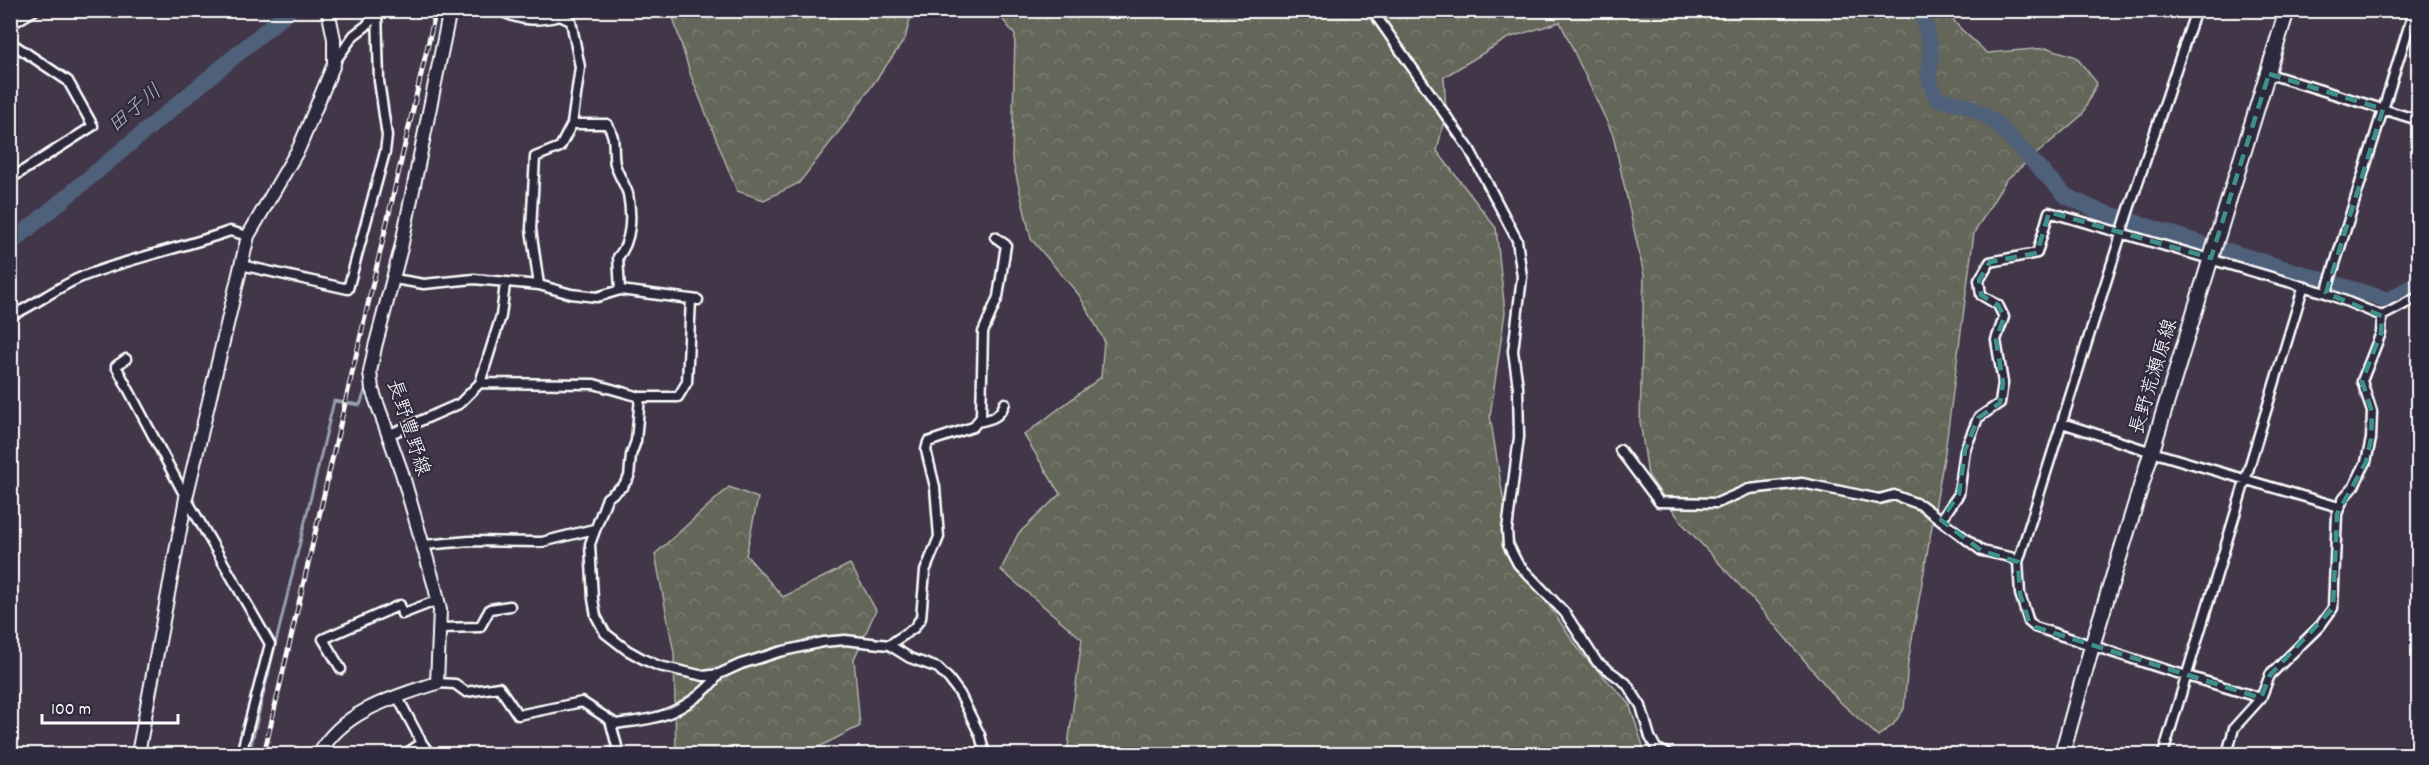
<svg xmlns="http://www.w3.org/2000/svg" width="2429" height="765" font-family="Dekko,'Klee One',sans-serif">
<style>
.forest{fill:url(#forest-crowns);stroke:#b2b2ac;stroke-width:1.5}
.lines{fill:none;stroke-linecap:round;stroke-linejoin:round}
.stream{stroke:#96a0af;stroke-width:3}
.river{stroke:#50607a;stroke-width:16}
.street-casing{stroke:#fff;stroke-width:13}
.secondary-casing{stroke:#fff;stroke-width:16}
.primary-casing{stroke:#fff;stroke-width:18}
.street{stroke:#2f2a3d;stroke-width:8}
.secondary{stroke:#2f2a3d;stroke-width:12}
.primary{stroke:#2f2a3d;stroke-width:14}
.rail-casing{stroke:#fff;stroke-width:5}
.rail{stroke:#2f2a3d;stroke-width:3;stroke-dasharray:9;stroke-linecap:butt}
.marked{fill:none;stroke:#3f918b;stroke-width:4.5;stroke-dasharray:12 8;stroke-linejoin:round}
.labels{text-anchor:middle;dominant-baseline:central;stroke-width:4.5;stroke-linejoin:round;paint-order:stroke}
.street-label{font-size:20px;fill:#fff;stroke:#2f2a3d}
.water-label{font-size:21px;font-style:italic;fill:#b0b7c3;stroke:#2f2a3d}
</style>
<defs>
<pattern id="forest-crowns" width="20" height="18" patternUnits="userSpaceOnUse" patternTransform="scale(1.5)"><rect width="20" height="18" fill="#646658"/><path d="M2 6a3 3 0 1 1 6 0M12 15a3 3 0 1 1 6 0" fill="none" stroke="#7b7d71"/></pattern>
</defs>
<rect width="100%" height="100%" fill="#413748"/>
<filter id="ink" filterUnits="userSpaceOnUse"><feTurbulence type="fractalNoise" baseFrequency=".0167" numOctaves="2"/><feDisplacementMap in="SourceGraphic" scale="12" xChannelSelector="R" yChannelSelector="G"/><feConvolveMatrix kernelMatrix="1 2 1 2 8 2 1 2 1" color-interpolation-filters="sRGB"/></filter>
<g filter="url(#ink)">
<path class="forest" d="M 1945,10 L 1960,28 L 1987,53 L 2048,48 L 2076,57 L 2097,83 L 2082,115 L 2006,180 L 1974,233 L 1945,452 L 1908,662 L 1904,709 L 1893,725 L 1878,736 L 1839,701 L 1754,601 L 1682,523 L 1648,475 L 1640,421 L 1644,275 L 1613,135 L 1560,22 L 1508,38 L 1444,77 L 1446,111 L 1437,151 L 1496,228 L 1505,312 L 1490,416 L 1508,528 L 1530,578 L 1582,654 L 1629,703 L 1643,746 L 1642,754 L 1069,754 L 1068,746 L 1082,639 L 1001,570 L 1018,534 L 1060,494 L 1024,435 L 1101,377 L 1104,340 L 1079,295 L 1031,239 L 1012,158 L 1015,35 L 996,11 Z
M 671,11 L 671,10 L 912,11 L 905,39 L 847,121 L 799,183 L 764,200 L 737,191 L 691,76 Z
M 729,487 L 758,498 L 746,555 L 783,597 L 850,564 L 876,610 L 854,659 L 860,726 L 805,754 L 676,754 L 674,653 L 655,554 Z"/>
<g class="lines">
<path class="stream" d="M 249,754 L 334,401 L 360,405 L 367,385"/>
<path class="river" d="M 1922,10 C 1923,24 1929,35 1930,48 C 1933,72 1923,75 1938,99 L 1967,105 L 1995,122 L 2066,196 L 2096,210 L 2200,243
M 10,244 L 290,10
M 2228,251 L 2388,300 L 2418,283"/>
<defs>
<path id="street" d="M 498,10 C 521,21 535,22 560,16 L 562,10
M 1367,10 L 1374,13 L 1470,150 L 1517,240 L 1522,277 L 1513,351 L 1518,387 L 1519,437 L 1507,530 L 1508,545 L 1518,564 L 1565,613 L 1597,662 L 1626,683 L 1641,706 L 1650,737 L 1656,748 L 1668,754
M 10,25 L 35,10
M 10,42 L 68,81 L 93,126 L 10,179
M 334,63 L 354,35 L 366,26 L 376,14
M 2269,74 L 2418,120
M 572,124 L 607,124 C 617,138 612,149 615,164 C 618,175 625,184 628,194 C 632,215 632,241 618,257 L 620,290
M 241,265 L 348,289 L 385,152 L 387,136 L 379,81 L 377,10
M 394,279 L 424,284 L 474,279 L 539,285 L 571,294 L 597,297 L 620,290 L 698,300
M 539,285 L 531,229 L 535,157 L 560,147 L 572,124 L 580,67 L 571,21 L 560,16
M 2326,293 L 2414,10
M 691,299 L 687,382 L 678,397 L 640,397 L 636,441 L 631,455 L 629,477 L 623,486 L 607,498 L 590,544 L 593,599 L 596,616 L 605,633 L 627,650 L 645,660 L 659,666 L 704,676 L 719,674 L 741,664 L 779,652 L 823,642 L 845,640 L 889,645 L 910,658 L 938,668 L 949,679 L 960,694 L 980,735 L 985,754
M 10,316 C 36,305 58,286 84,276 C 131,258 182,248 230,231 L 248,236
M 126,359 L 116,366 L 186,498 L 270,644 L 241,754
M 480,383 L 501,316 L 505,284
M 977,422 C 992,419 999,418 1005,403
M 2062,423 L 2152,452 L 2339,507
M 388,435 L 459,404 L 480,383 L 594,384 L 640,397
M 1620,450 L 1659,502 L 1717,503 L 1749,489 L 1802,483 L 1879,499 L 1894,495 L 1921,505 L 1982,551 L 2010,557 L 2018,562 L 2020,594 L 2029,622 L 2035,627 L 2167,670 L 2261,698
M 1941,520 L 1959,494 L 1965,450 L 1978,418 L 2000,403 L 2003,383 L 1996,340 L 2004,317 L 1998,305 L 1981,295 L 1979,280 L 1990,262 L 2037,253 L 2049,212 L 2326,293 L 2382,316 L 2418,297
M 424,545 L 470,541 L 542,542 L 594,529
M 2018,562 L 2128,212 L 2196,10
M 440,628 L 480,627 L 490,609 L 510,606
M 889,645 L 914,628 L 921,618 L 925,571 L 939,537 L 935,487 L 926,450 L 928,442 L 973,427 L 981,417 L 983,332 L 998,297 L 1006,245 L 995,237
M 341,669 L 323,639 L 400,605 L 402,614 L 438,600
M 437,683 L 455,684 L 466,692 L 499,687 L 518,715 L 582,702 L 616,724 C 628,722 641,721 653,718 C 677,713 706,694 719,674
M 397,696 L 422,743 L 405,754
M 610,720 L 619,754
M 422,743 L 430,754
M 2163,754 L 2303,288
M 2227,754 L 2234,728 L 2261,698 L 2270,675 L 2320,626 L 2333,608 L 2337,514 L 2344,497 L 2354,486 L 2366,462 L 2371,439 L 2372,412 L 2362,381 L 2381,333 L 2382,316"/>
<path id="secondary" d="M 138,754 L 186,498 L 248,236 L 299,148 L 334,64 L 334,39 L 328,10
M 319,754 C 342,711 394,697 437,683 L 440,610 L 435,587 L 402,473 L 372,389 L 370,372 L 375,347 L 401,248 L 450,10"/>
<path id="primary" d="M 2062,754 L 2092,646 L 2287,10"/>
</defs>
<use href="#street" class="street-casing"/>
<use href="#secondary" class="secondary-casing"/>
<use href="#primary" class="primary-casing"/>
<use href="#street" class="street"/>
<use href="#secondary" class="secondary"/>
<use href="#primary" class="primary"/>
<defs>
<path id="rail" d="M 264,754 L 436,10"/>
</defs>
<use href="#rail" class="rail-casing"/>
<use href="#rail" class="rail"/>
</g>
</g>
<path class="marked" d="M 2269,74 L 2383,109 L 2326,293 L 2382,316 L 2381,333 L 2362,381 L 2372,412 L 2371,439 L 2366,462 L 2337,514 L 2333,608 L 2270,675 L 2261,698 L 2035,627 L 2029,622 L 2020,594 L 2018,562 L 1982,551 L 1941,520 L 1959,494 L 1965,450 L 1978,418 L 2000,403 L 2003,383 L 1996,340 L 2004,317 L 1998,305 L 1981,295 L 1979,280 L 1990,262 L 2037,253 L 2049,212 L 2211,258 Z"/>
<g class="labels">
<g class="street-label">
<text transform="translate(2155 377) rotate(-73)">長野荒瀬原線</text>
<text transform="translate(407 428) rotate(72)">長野豊野線</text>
</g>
<g class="water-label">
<text transform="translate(136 110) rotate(-40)">田子川</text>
</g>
</g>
<rect width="2429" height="765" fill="none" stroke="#2f2a3d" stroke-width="36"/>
<rect x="18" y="18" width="2393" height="729" fill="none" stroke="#fff" stroke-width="2" filter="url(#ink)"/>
<path d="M42 714v9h136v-9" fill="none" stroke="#ffffff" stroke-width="3"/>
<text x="51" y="714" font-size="18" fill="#ffffff" stroke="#2f2a3d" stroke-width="4.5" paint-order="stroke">100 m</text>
</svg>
